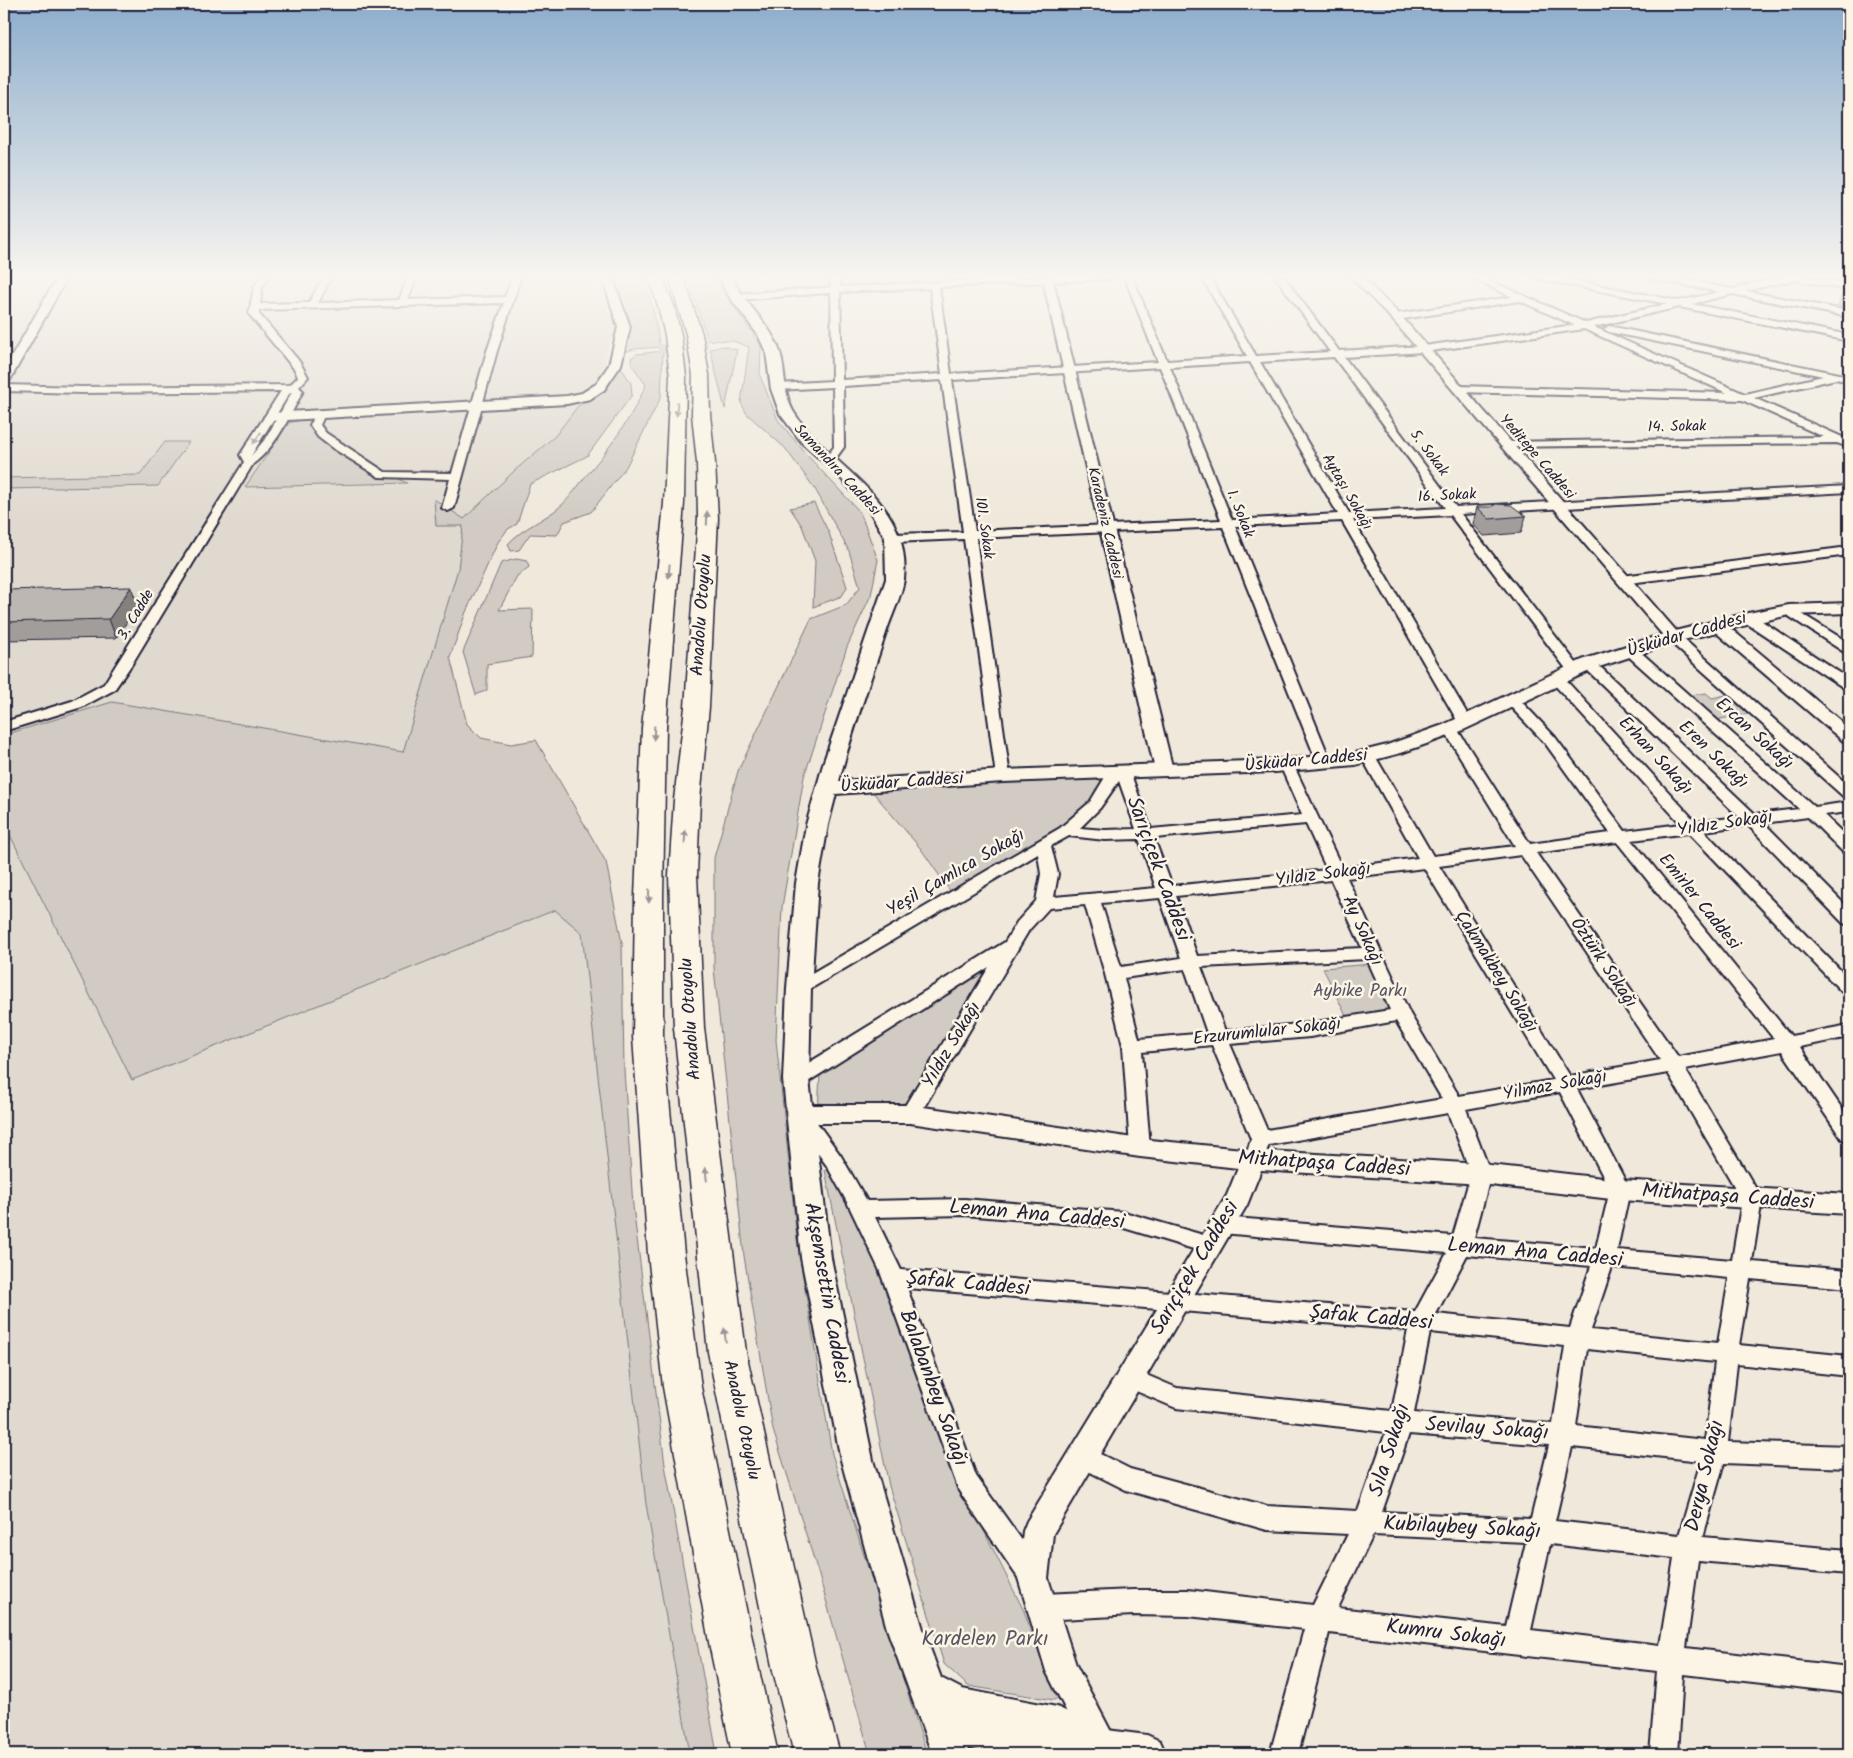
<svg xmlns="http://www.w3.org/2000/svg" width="1853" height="1758" font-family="Kalam,sans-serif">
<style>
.built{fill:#e0d9cf}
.green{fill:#d1cbc3;stroke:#7a767f}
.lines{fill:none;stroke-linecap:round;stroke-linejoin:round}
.minor-tunnel{stroke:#c6c0bb;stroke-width:9;stroke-dasharray:9 5;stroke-linecap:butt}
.minor-casing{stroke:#22223b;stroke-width:4}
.tertiary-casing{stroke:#22223b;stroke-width:4}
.secondary-casing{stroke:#22223b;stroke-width:4}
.motorway-casing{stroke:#22223b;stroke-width:3}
.minor{fill:#fcf5e5;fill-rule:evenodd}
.tertiary{fill:#fcf5e5;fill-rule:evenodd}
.secondary{fill:#fcf5e5;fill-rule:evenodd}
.motorway{fill:#fcf5e5;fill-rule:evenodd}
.wall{fill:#a29d9a;stroke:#22223b}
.shaded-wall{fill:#84807d;stroke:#22223b}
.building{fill:#bcb7b3;stroke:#22223b}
.oneway{fill:#9a9698}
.labels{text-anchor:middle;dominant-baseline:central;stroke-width:5;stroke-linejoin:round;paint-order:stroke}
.far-street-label{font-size:15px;fill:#22223b;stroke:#fcf5e5}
.street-label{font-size:18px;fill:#22223b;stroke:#fcf5e5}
.park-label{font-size:18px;fill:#575564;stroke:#fcf5e5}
.near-street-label{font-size:21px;fill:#22223b;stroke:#fcf5e5}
.near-park-label{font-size:21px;fill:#575564;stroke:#fcf5e5}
</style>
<rect width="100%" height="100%" fill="#efe8db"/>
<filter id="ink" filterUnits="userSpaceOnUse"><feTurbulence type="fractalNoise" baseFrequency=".02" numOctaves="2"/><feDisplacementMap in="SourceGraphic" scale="10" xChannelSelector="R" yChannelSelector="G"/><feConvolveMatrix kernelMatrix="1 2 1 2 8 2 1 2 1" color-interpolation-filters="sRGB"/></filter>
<g filter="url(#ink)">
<path class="built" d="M 4,276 L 591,276 L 618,329 L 609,344 L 601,383 L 578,406 L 555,436 L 513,472 L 464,519 L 448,508 L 463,526 L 458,569 L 429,664 L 529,921 L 556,910 L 582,933 L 646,1504 L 690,1754 L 4,1754 Z"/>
<path class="green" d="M 609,276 L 643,276 L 653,309 L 660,347 L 633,349 L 621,354 L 630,320 Z
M 687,276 L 716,276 L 730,302 L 761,345 L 760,376 L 778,420 L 806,454 L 860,512 L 878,560 L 871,595 L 847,647 L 804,777 L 782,907 L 776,1040 L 797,1239 L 832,1454 L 927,1754 L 870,1754 L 818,1572 L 773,1430 L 744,1256 L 714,968 L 714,858 L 738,771 L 811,619 L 846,605 L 860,587 L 849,551 L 815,489 L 785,448 L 747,414 L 741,403 L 749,347 L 733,341 L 708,340 Z
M 723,346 L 737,350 L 725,409 L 710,349 Z
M 663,351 L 661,397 L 626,467 L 591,512 L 564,522 L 557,535 L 530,534 L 519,550 L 511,551 L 508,544 C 523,527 546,520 563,504 C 571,496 578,486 585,477 C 609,449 631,419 646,385 L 633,366 L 631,358 L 637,354 Z
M 620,366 L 631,383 L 632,395 L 587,456 L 530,484 L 517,524 L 508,529 L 498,542 L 466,612 L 450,657 L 467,724 L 481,738 L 511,744 L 536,740 L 606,862 L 622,943 L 624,1070 L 633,1206 L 665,1465 L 717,1754 L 690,1754 L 646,1504 L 582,933 L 555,910 L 132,1080 L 4,823 L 4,735 L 112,702 L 403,752 L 458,569 L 463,526 L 436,526 L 434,499 L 464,519 L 513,472 L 555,436 L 578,406 L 607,389 Z
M 315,416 L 311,426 L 380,477 L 397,478 L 407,483 L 245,487 L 289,423 Z
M 165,442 L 189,442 L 158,486 L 4,489 L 4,478 L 140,475 Z
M 814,503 L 829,533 L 847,587 L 842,596 L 813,607 L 815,561 L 802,526 L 790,508 Z
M 516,559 L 527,561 L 529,567 L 517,576 L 499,610 L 533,609 L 532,657 L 487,664 L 487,690 L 476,695 L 463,652 L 501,563 Z
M 1706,693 L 1712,698 L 1726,695 L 1749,714 L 1715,720 L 1687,696 Z
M 1100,776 L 1102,784 L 1096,801 L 1078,820 L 955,898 L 921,849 L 871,790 Z
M 1372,964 L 1394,1008 L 1348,1020 L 1323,968 Z
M 988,966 L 906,1103 L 818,1112 L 820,1074 Z
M 830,1169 L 888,1280 L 958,1479 L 1024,1611 L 1047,1675 L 1060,1697 L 1054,1700 L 968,1686 L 944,1664 L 889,1486 L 825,1170 Z"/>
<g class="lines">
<path class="minor-tunnel" d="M 658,349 L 708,344"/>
<defs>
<path id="minor" d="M 261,276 L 269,276 L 262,287 L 260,304 L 309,303 L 324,276 L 332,276 L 318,303 L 399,300 L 409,276 L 417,276 L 408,300 L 505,297 L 513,276 L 521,276 L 497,351 L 454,508 L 448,511 L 442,508 L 450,479 L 379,477 L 331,447 L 318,437 L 310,425 L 316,412 L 324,412 L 325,414 L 320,425 L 326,433 L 385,472 L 452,473 L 487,351 L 504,303 L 259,310 L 259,314 L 299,361 L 308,377 L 299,387 L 303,391 C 289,417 277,446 253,464 L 132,664 L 114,690 L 82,707 L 4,731 L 4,722 L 72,701 L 104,684 L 244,462 L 240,455 L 281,391 L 82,393 L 5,391 L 4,385 L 82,387 L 290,385 L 298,377 L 295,370 L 249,314 L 254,287 ZM 292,392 L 266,438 L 251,456 L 289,394 Z
M 831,276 L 839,276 L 840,287 L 1061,276 L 1116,276 L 1112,279 L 939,287 L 951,374 L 1158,362 L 1124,276 L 1132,276 L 1167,361 L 1247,356 L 1201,276 L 1209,276 L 1256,356 L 1330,352 L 1275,276 L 1283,276 L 1339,351 L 1424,346 L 1574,325 L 1520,301 L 1396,320 L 1391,317 L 1396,314 L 1512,297 L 1468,276 L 1479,276 L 1586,323 L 1667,304 L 1539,279 L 1535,276 L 1552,276 L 1679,301 L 1720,292 L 1652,279 L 1648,276 L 1665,276 L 1732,289 L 1785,276 L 1803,276 L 1849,284 L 1849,290 L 1794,280 L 1745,291 L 1849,311 L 1849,317 L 1732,294 L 1692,304 L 1849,335 L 1849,341 L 1679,307 L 1594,327 L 1745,394 L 1823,376 L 1609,332 L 1604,329 L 1609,326 L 1849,376 L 1849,382 L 1836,379 L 1754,398 L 1849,440 L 1849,447 L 1837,443 L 1505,447 L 1501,446 L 1500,444 L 1501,442 L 1824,437 L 1742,400 L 1458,392 L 1453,389 L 1458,386 L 1727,393 L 1584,329 L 1424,352 L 1344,357 L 1456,507 L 1849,486 L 1849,492 L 1461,514 L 1580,668 L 1582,671 L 1580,674 L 1570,674 L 1450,515 L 1353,520 L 1472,722 L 1470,725 L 1460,725 L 1458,722 L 1342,521 L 1235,526 L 1331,762 L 1329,765 L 1319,765 L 1317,762 L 1223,527 L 976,538 L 1010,776 L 1008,779 L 998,779 L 996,776 L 964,539 L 893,542 L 887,538 L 893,534 L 963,532 L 942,380 L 843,386 L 844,447 L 833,462 L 829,463 L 824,460 L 834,447 L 833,387 L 777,390 L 772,387 L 777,384 L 832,381 ZM 930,288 L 942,374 L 842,380 L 840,292 ZM 1334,357 L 1445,508 L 1349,513 L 1260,362 ZM 1250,362 L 1338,514 L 1232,520 L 1170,367 ZM 1160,367 L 1221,520 L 975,531 L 952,380 Z
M 1849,547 L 1849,555 L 1622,584 L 1616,580 L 1622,576 Z
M 1789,606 L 1849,643 L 1849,653 L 1844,652 L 1784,613 L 1783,610 L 1784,607 Z
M 1748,614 L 1753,615 L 1849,679 L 1849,689 L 1844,688 L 1743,621 L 1742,618 L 1743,615 Z
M 1673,633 L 1678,634 L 1849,786 L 1849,798 L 1844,797 L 1668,640 L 1666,637 L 1668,634 Z
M 1631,647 L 1636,648 L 1815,807 L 1849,802 L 1849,812 L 1824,815 L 1849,839 L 1849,853 L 1843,852 L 1808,817 L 1764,823 L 1849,909 L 1849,925 L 1843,923 L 1748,825 L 1704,831 L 1849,979 L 1849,995 L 1843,993 L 1689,833 L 1632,840 L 1791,1036 L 1849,1025 L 1849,1037 L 1800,1047 L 1849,1119 L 1849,1142 L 1842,1139 L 1782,1051 L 1685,1069 L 1762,1199 L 1752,1262 L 1849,1270 L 1849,1288 L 1750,1279 L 1739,1345 L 1849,1356 L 1849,1376 L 1737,1364 L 1728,1442 L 1849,1446 L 1849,1468 L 1724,1463 L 1703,1537 L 1849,1550 L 1849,1574 L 1698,1561 L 1686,1648 L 1849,1667 L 1849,1693 L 1683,1674 L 1678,1754 L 1650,1754 L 1657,1671 L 1329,1633 L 1298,1754 L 1270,1754 L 1304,1629 L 1188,1616 L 1133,1615 L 1043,1620 L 1034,1616 L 1030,1607 L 1034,1598 L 1043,1594 L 1133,1590 L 1188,1590 L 1313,1605 L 1348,1534 L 1267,1530 L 1126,1490 L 1076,1465 L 1072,1457 L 1076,1449 L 1084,1446 L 1130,1469 L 1267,1506 L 1358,1511 L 1386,1432 L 1176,1408 L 1122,1385 L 1119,1378 L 1122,1371 L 1130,1368 L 1177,1388 L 1392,1411 L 1408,1330 L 907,1288 L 976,1476 L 1041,1567 L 1045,1576 L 1041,1585 L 1032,1588 L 1023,1585 L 959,1491 L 879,1269 L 848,1204 L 827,1166 L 793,1118 L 796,1113 L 803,1111 L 810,1113 L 841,1156 L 867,1201 L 964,1199 L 1124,1212 L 1217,1239 L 1220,1245 L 1217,1251 L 1210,1254 L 1124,1228 L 964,1215 L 875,1217 L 901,1270 L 1415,1312 L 1447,1253 L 1222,1233 L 1215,1231 L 1212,1225 L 1215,1219 L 1222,1217 L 1453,1236 L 1471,1174 L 1448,1113 L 1269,1145 L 1265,1154 L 1258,1157 L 1251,1154 L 1248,1149 L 1251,1139 L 1212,1045 L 1142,1052 L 1150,1148 L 1147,1153 L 1140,1156 L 1133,1153 L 1130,1148 L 1123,1046 L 1105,974 L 1085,905 L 1049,908 L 1029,930 L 917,1119 L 910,1121 L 903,1119 L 900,1114 L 989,967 L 803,1085 L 796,1087 L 789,1085 L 787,1080 L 789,1075 L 1005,942 L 1017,922 L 1036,901 L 1041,874 L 1038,854 L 805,992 L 799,994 L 793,992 L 790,988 L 793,984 L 1060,828 L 1090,802 L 1110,769 L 1128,769 L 1130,772 L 1151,829 L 1302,815 L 1280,765 L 1282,762 L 1292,762 L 1342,868 L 1418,858 L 1361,756 L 1363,753 L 1373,753 L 1375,756 L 1433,856 L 1515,846 L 1443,729 L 1445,726 L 1455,726 L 1457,729 L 1530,844 L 1610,833 L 1545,743 L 1507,703 L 1505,700 L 1512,696 L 1517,697 L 1555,737 L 1625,831 L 1681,824 L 1552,682 L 1550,679 L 1552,676 L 1562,676 L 1696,822 L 1739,817 L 1584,667 L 1582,664 L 1584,661 L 1594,661 L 1755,814 L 1799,809 L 1626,654 L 1624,651 ZM 1119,781 L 1136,829 L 1105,830 L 1080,828 L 1100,808 ZM 1306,824 L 1327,870 L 1172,886 L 1154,838 ZM 1069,836 L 1105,840 L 1139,839 L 1156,888 L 1054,897 L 1058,874 L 1051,846 ZM 1617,842 L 1774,1039 L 1678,1057 L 1536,853 ZM 1521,855 L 1660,1060 L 1570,1076 L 1439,866 ZM 1424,868 L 1553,1080 L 1459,1096 L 1410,1014 L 1347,878 ZM 1331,880 L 1362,948 L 1197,956 L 1176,896 ZM 1160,898 L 1181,958 L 1121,967 L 1101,903 ZM 1367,959 L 1390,1010 L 1310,1023 L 1225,1031 L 1201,967 ZM 1185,969 L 1207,1033 L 1139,1039 L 1124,978 ZM 1396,1021 L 1442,1099 L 1267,1130 L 1230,1044 L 1310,1037 ZM 1668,1073 L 1742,1200 L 1732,1260 L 1617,1250 L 1630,1190 L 1577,1089 ZM 1560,1092 L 1610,1190 L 1596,1248 L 1474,1238 L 1491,1174 L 1466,1109 ZM 1467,1255 L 1591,1266 L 1570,1328 L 1436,1314 ZM 1612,1267 L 1729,1278 L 1718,1343 L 1591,1330 ZM 1430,1332 L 1565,1346 L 1553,1424 L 1414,1413 ZM 1587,1349 L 1715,1362 L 1705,1440 L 1576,1426 ZM 1409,1434 L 1549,1445 L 1531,1519 L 1382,1512 ZM 1572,1447 L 1701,1461 L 1679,1535 L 1555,1521 ZM 1373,1535 L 1526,1542 L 1506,1627 L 1338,1608 ZM 1550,1544 L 1674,1558 L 1660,1645 L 1531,1630 Z"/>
<path id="tertiary" d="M 58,276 L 68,276 L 10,380 L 4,384 L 4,370 Z
M 602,276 L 612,276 L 630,327 L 621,365 L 604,390 L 590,399 L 567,404 L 270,421 L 264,417 L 270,413 L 567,396 L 582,393 L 596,384 L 609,365 L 618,327 Z
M 1042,276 L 1052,276 L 1173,770 L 1170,774 L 1164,775 L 1158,774 L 1155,770 Z
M 1350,276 L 1361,276 L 1400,315 L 1679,634 L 1681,637 L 1679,640 L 1667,640 L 1392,319 Z
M 836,287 L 841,290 L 840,292 L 736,300 L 731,297 L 736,294 Z
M 1718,621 L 1724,623 L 1849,728 L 1849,742 L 1843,741 L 1712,629 L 1710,626 L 1712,623 Z
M 800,1105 L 910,1105 L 1140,1139 L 1253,1150 L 1481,1164 L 1620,1180 L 1849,1194 L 1849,1214 L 1620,1200 L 1481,1184 L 1261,1170 L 1247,1205 L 1053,1534 L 1048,1578 L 1076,1665 L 1118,1745 L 1114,1754 L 1088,1754 L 1046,1671 L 1018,1578 L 1023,1531 L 1027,1521 L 1227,1195 L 1238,1168 L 1140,1157 L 910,1123 L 800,1123 L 792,1120 L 788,1114 L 792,1108 Z"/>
<path id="secondary" d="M 719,276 L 731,276 C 743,303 771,324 780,352 C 786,373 783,396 795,414 C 831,470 912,498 904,579 C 902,595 891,617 886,633 C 870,682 852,731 839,781 L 1003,770 L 1275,760 L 1355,753 L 1387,745 L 1443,725 L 1582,660 L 1667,633 L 1748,613 L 1789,605 L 1849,603 L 1849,613 L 1789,615 L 1679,641 L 1596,668 L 1457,733 L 1401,753 L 1355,765 L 1275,772 L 1003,782 L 836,794 L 828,825 L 818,883 L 811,988 L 809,1080 L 831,1258 L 873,1460 L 923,1629 L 941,1678 L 962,1689 L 1057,1707 L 1107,1730 L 1147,1735 L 1160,1741 L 1166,1754 L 998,1754 L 968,1748 L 970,1754 L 932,1754 L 887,1629 L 841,1460 L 801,1258 L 783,1080 L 787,988 L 796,883 L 806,825 L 824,761 L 886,579 L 885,538 L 869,510 L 837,474 L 803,444 L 780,414 L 771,389 L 766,352 L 758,335 L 726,292 Z"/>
<path id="motorway" d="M 648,276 L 662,276 L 674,306 L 681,335 L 686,377 L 684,503 L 666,728 L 663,897 L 663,1037 L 684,1254 L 701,1387 L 754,1648 L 778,1754 L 732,1754 L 710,1648 L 663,1387 L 648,1254 L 633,1037 L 635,897 L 642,728 L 664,503 L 670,377 L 665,335 L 658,306 Z
M 669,276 L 683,276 L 702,334 L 709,375 L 710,414 L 715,463 L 718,518 L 709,707 L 700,800 L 697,875 L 704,1028 L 746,1352 L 817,1671 L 840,1754 L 794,1754 L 773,1671 L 708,1352 L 674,1028 L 669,875 L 674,800 L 685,707 L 698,518 L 697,463 L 692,414 L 693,375 L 686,334 Z"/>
</defs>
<use href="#minor" class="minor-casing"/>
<use href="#tertiary" class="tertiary-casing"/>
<use href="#secondary" class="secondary-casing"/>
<use href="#motorway" class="motorway-casing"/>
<use href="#minor" class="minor"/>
<use href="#tertiary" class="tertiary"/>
<use href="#secondary" class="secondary"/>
<use href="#motorway" class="motorway"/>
</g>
<path class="wall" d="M 1849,282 L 1849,308 L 1838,306 L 1843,291 Z
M 1477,507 L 1526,516 L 1521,533 L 1484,536 L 1473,524 Z
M 4,590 L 138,605 L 116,638 L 4,640 Z"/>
<path class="shaded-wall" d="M 131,587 L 138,605 L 116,638 L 109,619 Z"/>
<path class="building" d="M 1849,282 L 1849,292 L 1843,291 Z
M 1496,504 L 1511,505 L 1526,516 L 1489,519 L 1477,507 L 1491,507 Z
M 131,587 L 109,619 L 4,622 L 4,590 Z"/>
<defs><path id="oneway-solid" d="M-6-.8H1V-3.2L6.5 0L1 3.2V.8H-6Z" transform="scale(1.25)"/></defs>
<g class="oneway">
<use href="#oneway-solid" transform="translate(677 409) rotate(92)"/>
<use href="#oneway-solid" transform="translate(257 438) rotate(124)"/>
<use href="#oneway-solid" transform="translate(707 518) rotate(-89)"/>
<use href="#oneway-solid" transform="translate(669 571) rotate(95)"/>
<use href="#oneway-solid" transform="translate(654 733) rotate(93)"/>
<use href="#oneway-solid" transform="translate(685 837) rotate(-87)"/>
<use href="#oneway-solid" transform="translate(649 896) rotate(91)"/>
<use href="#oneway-solid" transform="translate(706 1174) rotate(-97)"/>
<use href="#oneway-solid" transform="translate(725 1335) rotate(-97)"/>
</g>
</g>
<linearGradient id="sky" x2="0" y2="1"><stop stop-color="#8dadcc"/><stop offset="0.53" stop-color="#f8f5ef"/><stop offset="1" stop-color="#f8f5ef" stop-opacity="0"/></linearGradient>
<rect width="1853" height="522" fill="url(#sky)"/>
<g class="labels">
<g class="far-street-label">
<text transform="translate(1677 427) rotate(-1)">14. Sokak</text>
<text transform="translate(1429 453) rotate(53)">5. Sokak</text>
<text transform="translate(1537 457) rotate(49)">Yeditepe Caddesi</text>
<text transform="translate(837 470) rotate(47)">Samandıra Caddesi</text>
<text transform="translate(1347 492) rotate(60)">Aytaşı Sokağı</text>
<text transform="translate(1447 496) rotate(-3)">16. Sokak</text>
<text transform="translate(1240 514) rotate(68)">1. Sokak</text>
<text transform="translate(1105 523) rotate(77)">Karadeniz Caddesi</text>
<text transform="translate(984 528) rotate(82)">101. Sokak</text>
<text transform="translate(136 615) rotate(-59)">3. Cadde</text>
</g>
<g class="street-label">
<text transform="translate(702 615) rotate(-86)">Anadolu Otoyolu</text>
<text transform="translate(1687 635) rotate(-16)">Üsküdar Caddesi</text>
<text transform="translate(1754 734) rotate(42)">Ercan Sokağı</text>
<text transform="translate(1713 755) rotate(44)">Eren Sokağı</text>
<text transform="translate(1655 756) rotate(47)">Erhan Sokağı</text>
<text transform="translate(1306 761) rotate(-5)">Üsküdar Caddesi</text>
<text transform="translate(902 783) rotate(-4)">Üsküdar Caddesi</text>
<text transform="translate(1725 824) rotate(-8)">Yıldız Sokağı</text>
<text transform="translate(956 873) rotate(-30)">Yeşil Çamlıca Sokağı</text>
<text transform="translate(1323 875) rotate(-7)">Yıldız Sokağı</text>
<text transform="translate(1699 902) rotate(51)">Emirler Caddesi</text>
<text transform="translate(1362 931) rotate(66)">Ay Sokağı</text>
<text transform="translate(1603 963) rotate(56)">Öztürk Sokağı</text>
<text transform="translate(1496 972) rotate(58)">Çakmakbey Sokağı</text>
<text transform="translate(691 1019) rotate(-94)">Anadolu Otoyolu</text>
<text transform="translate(1267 1032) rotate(-6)">Erzurumlular Sokağı</text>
<text transform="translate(952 1045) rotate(-59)">Yıldız Sokağı</text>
<text transform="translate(1555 1086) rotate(-10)">Yılmaz Sokağı</text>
<text transform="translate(741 1420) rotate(78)">Anadolu Otoyolu</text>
</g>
<g class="park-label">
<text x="1360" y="991">Aybike Parkı</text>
</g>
<g class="near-street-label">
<text transform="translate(1158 869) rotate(70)">Sarıçiçek Caddesi</text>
<text transform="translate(1324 1164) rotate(4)">Mithatpaşa Caddesi</text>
<text transform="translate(1728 1197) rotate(4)">Mithatpaşa Caddesi</text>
<text transform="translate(1037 1215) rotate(5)">Leman Ana Caddesi</text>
<text transform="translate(1535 1253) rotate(5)">Leman Ana Caddesi</text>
<text transform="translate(1195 1268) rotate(-59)">Sarıçiçek Caddesi</text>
<text transform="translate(968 1284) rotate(5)">Şafak Caddesi</text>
<text transform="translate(826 1293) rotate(80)">Akşemsettin Caddesi</text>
<text transform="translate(1371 1318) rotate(5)">Şafak Caddesi</text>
<text transform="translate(933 1388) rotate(70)">Balabanbey Sokağı</text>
<text transform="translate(1487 1429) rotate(4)">Sevilay Sokağı</text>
<text transform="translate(1390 1450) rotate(-73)">Sıla Sokağı</text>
<text transform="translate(1705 1476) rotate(-77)">Derya Sokağı</text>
<text transform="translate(1462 1528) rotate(3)">Kubilaybey Sokağı</text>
<text transform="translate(1446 1634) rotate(7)">Kumru Sokağı</text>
</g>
<g class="near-park-label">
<text x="985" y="1639">Kardelen Parkı</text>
</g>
</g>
<rect width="1853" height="1758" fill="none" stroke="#fcf5e5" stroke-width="20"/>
<rect x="10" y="10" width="1833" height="1738" fill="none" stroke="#22223b" stroke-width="2" filter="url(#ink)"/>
</svg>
